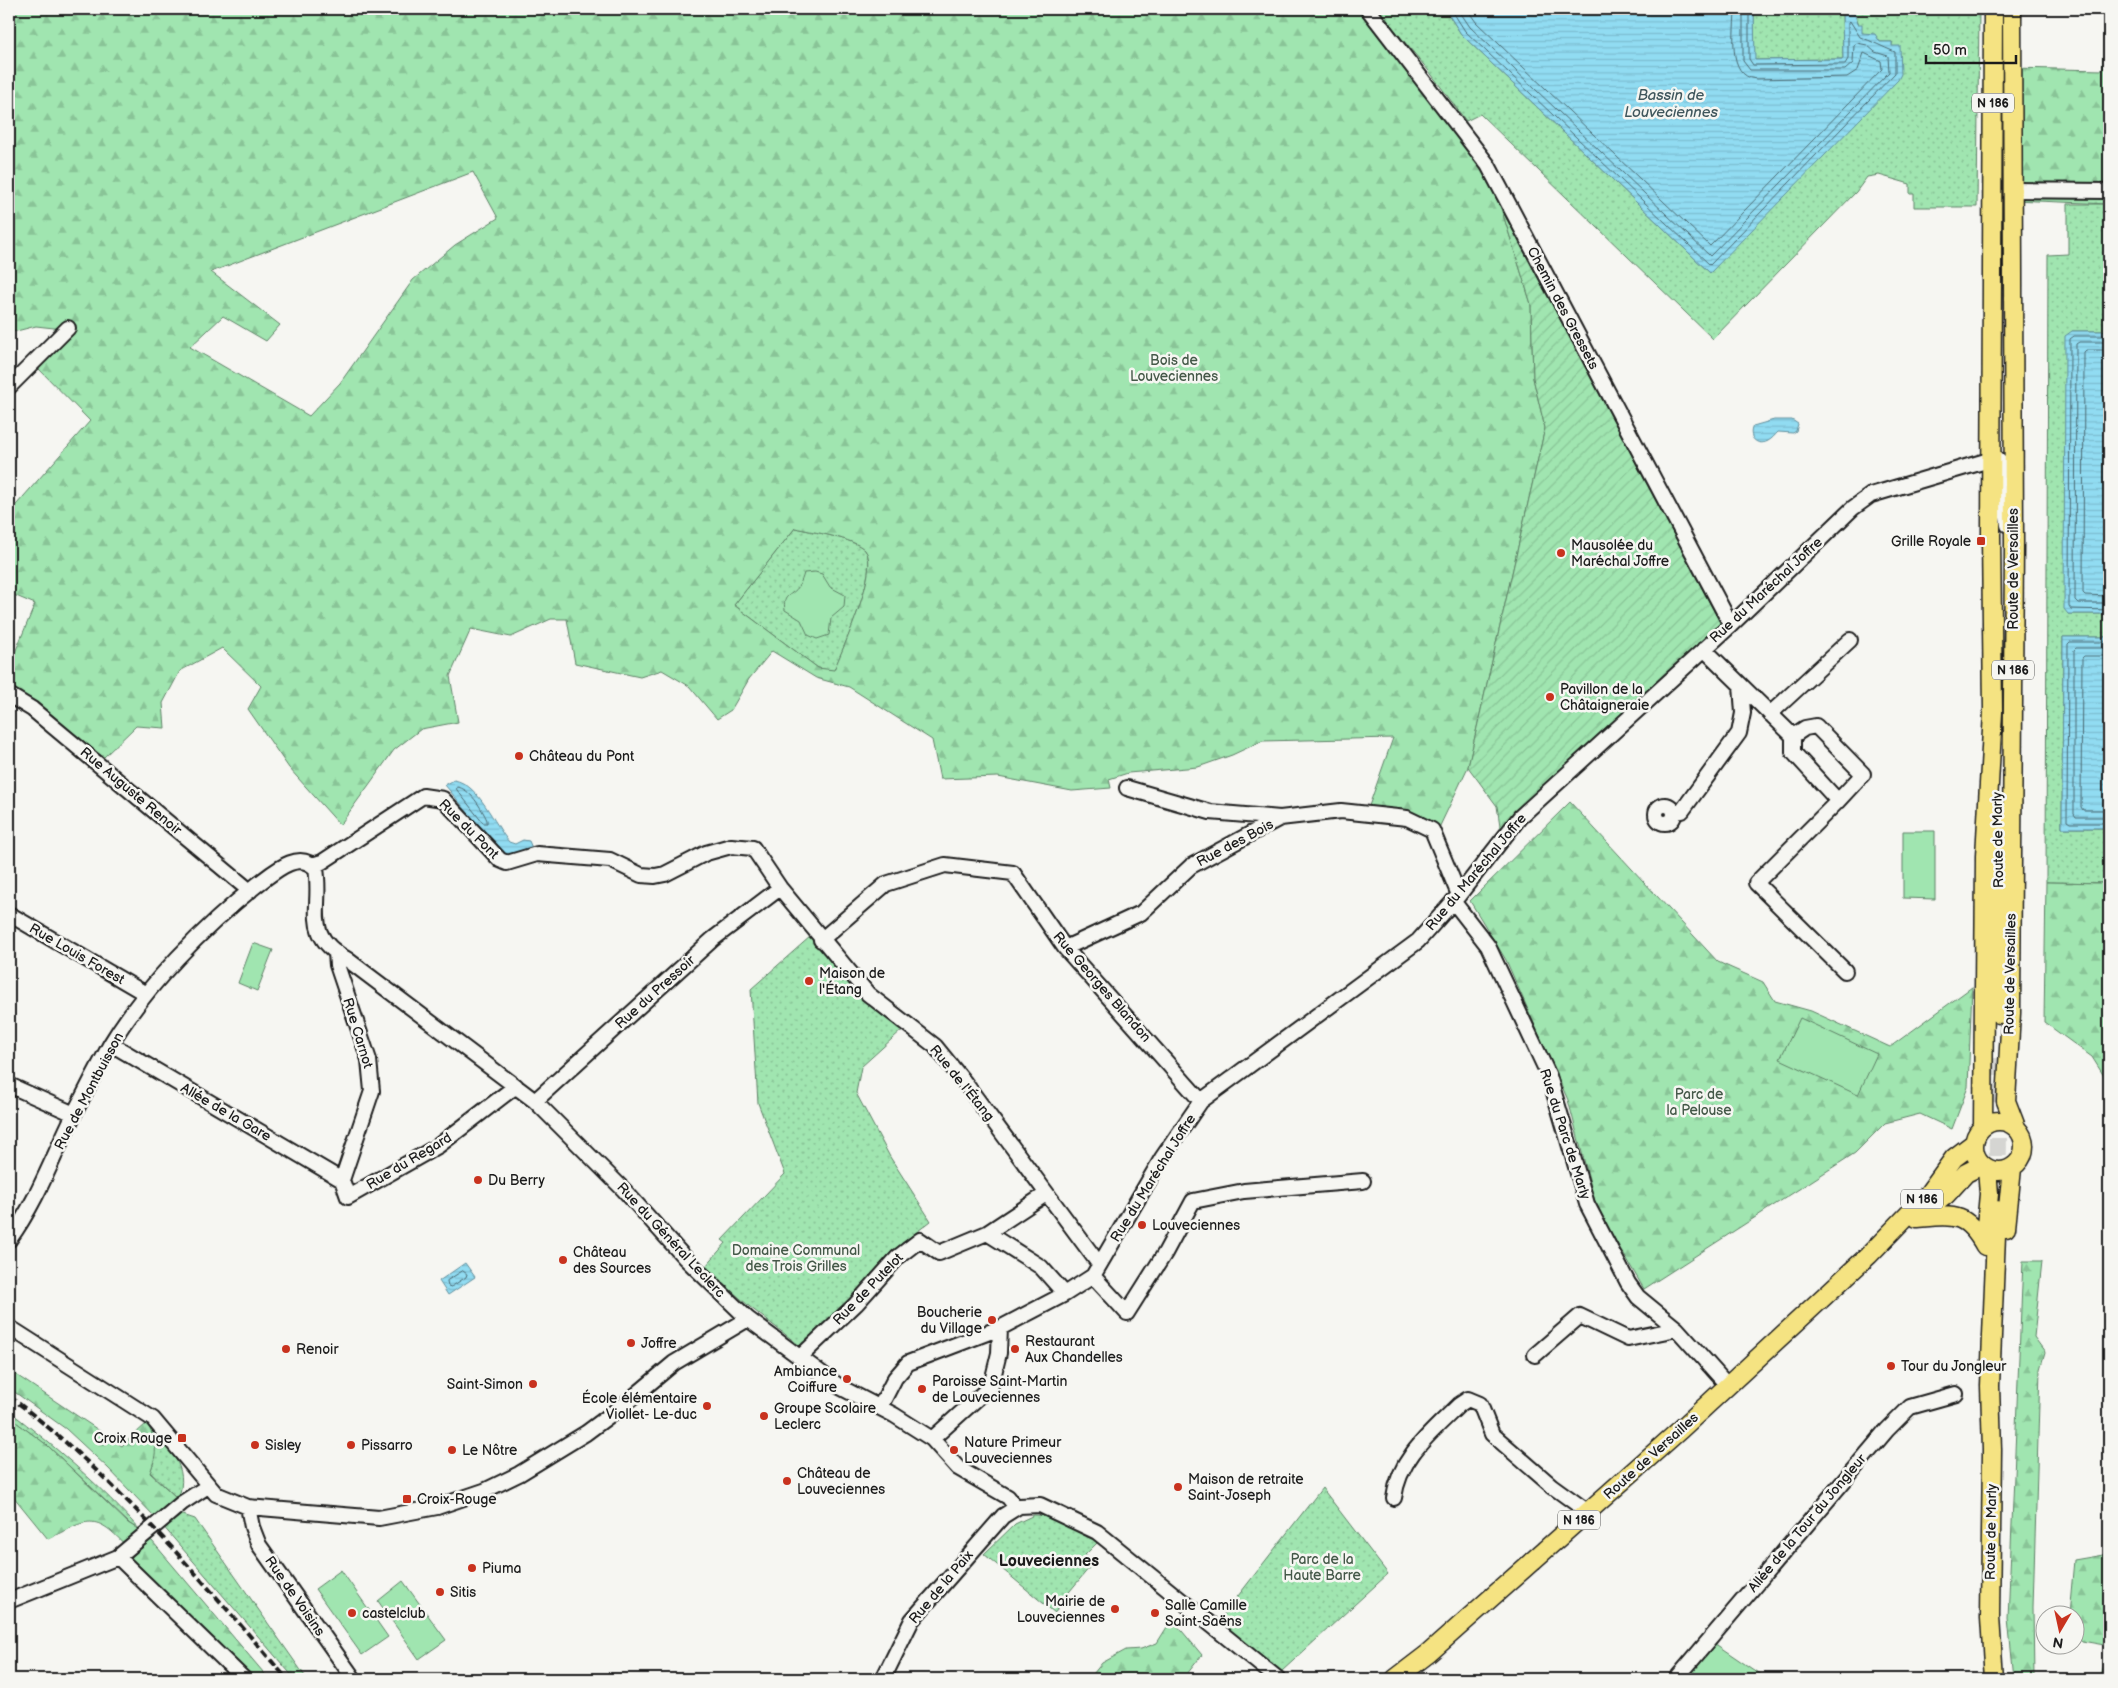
<svg xmlns="http://www.w3.org/2000/svg" width="2118" height="1688" font-family="'Balsamiq Sans',sans-serif">
<style>
.grass{fill:url(#grass-dots);stroke:#5e8066}
.forest{fill:url(#forest-firs);stroke:#5e8066;fill-rule:evenodd}
.garden{fill:url(#garden-furrows);stroke:#5e8066}
.pitch{fill:#a0e5b0;stroke:#5e8066}
.water{fill:url(#water-rules);stroke:#628f9c}
.lines{fill:none;stroke-linecap:round;stroke-linejoin:round}
.shore{stroke:#4b6972;stroke-width:1}
.major-tunnel{stroke:#d5d5d2;stroke-width:18;stroke-dasharray:18 9;stroke-linecap:butt}
.minor-casing{stroke:#1c1c1c;stroke-width:18}
.major-casing{stroke:#1c1c1c;stroke-width:21}
.minor{stroke:#f6f6f2;stroke-width:14}
.major{stroke:#f5e382;stroke-width:18}
.rail{stroke:#1c1c1c;stroke-width:4;stroke-dasharray:8 4;stroke-linecap:butt}
.poi-dot{fill:#c8321e;stroke:#f6f6f2;stroke-width:2}
.labels{text-anchor:middle;dominant-baseline:central;stroke-width:5;stroke-linejoin:round;paint-order:stroke}
.shield{fill:#f6f6f2;stroke:#5d5d5c;stroke-width:1}
.shield-label{font-size:12px;font-weight:bold;fill:#1c1c1c}
.street-label{font-size:14px;fill:#1c1c1c;stroke:#f6f6f2}
.park-label{font-size:14px;fill:#445848;stroke:#f6f6f2}
.poi-label{font-size:14px;fill:#1c1c1c;stroke:#f6f6f2;text-anchor:start}
.water-label{font-size:15px;font-style:italic;fill:#3f565c;stroke:#f6f6f2}
.quarter-label{font-size:16px;font-weight:bold;fill:#1c1c1c;stroke:#f6f6f2}
</style>
<defs>
<pattern id="grass-dots" width="8" height="8" patternUnits="userSpaceOnUse" patternTransform="scale(1.25)"><rect width="8" height="8" fill="#a0e5b0"/><path d="M2 2h.1M6 6h.1" fill="none" stroke="#89c497" stroke-width="1.8" stroke-linecap="round"/></pattern>
<pattern id="forest-firs" width="22" height="20" patternUnits="userSpaceOnUse" patternTransform="scale(1.25)"><rect width="22" height="20" fill="#a0e5b0"/><path d="M5 1l3.5 6h-7zM16 11l3.5 6h-7z" fill="#89c497"/></pattern>
<pattern id="garden-furrows" width="10" height="10" patternUnits="userSpaceOnUse" patternTransform="scale(1.25)"><rect width="10" height="10" fill="#a0e5b0"/><path d="M-1 1l2-2M0 10L10 0M9 11l2-2" fill="none" stroke="#89c497"/></pattern>
<pattern id="water-rules" width="6" height="5" patternUnits="userSpaceOnUse" patternTransform="scale(1.25)"><rect width="6" height="5" fill="#91dcf2"/><path d="M0 2.5h6" fill="none" stroke="#7cbccf"/></pattern>
</defs>
<rect width="100%" height="100%" fill="#f6f6f2"/>
<filter id="ink" filterUnits="userSpaceOnUse"><feTurbulence type="fractalNoise" baseFrequency=".02" numOctaves="2"/><feDisplacementMap in="SourceGraphic" scale="10" xChannelSelector="R" yChannelSelector="G"/><feConvolveMatrix kernelMatrix="1 2 1 2 8 2 1 2 1" color-interpolation-filters="sRGB"/></filter>
<g filter="url(#ink)">
<path class="grass" d="M 1377,9 L 1445,9 L 1461,34 L 1710,273 L 1892,46 L 1892,42 L 1880,42 L 1876,37 L 1862,34 L 1853,9 L 1979,9 L 1977,207 L 1914,207 L 1914,194 L 1910,194 L 1910,184 L 1879,175 L 1867,177 L 1856,192 L 1713,339 L 1480,114 L 1466,121 L 1429,71 Z
M 1754,9 L 1842,9 L 1843,59 L 1754,60 Z
M 2068,204 L 2109,204 L 2109,331 L 2072,331 L 2068,614 L 2109,614 L 2109,637 L 2063,637 L 2062,828 L 2109,828 L 2109,883 L 2046,882 L 2048,255 L 2068,254 Z
M 795,528 C 812,532 854,538 865,550 C 881,567 842,650 834,671 L 818,668 L 734,605 Z
M 811,936 L 864,1001 L 903,1029 L 861,1067 L 856,1093 L 890,1157 L 931,1221 L 892,1251 L 804,1349 L 750,1307 L 705,1267 L 726,1243 L 722,1240 L 785,1174 L 758,1103 L 751,989 Z
M 9,1411 C 56,1447 101,1486 141,1531 L 130,1524 L 47,1445 L 9,1417 Z
M 147,1423 C 167,1448 191,1465 178,1499 L 150,1472 L 155,1459 Z
M 1322,1488 L 1388,1574 L 1282,1671 L 1217,1623 Z
M 183,1515 L 195,1519 L 307,1679 L 295,1679 L 162,1525 L 173,1516 Z
M 1034,1515 C 1055,1515 1081,1531 1098,1542 L 1085,1555 L 1094,1562 L 1060,1603 L 1055,1613 L 984,1554 L 1015,1524 Z"/>
<path class="forest" d="M 9,9 L 1357,9 L 1483,168 L 1501,208 L 1531,304 L 1533,378 L 1545,428 L 1468,767 L 1438,830 L 1408,810 L 1369,806 L 1393,738 L 1262,741 L 1232,755 L 1198,767 L 1128,773 L 1109,779 L 1111,788 L 1072,791 L 998,777 L 940,779 L 932,740 L 849,687 L 816,678 L 772,651 L 749,679 L 731,710 L 717,719 L 689,686 L 662,670 L 640,677 L 575,663 L 567,619 L 551,619 L 511,637 L 471,629 L 450,676 L 458,722 L 421,729 L 394,750 L 340,825 L 289,768 L 248,709 L 261,686 L 222,648 L 180,671 L 163,703 L 165,728 L 136,726 L 104,757 L 9,696 L 9,667 L 35,604 L 9,593 L 9,513 L 90,421 L 36,366 L 72,330 L 36,326 L 9,333 ZM 473,172 L 498,218 L 455,245 L 413,280 L 340,383 L 309,416 L 190,347 L 223,316 L 266,341 L 280,325 L 211,272 ZM 795,528 C 812,532 854,538 865,550 C 881,567 842,650 834,670 L 818,668 L 734,605 Z
M 2104,9 L 2109,9 L 2109,204 L 2013,200 L 2012,68 L 2103,70 Z
M 1570,802 L 1718,962 L 1763,982 L 1775,1001 L 1811,1011 L 1890,1047 L 1972,987 L 1968,1087 L 1952,1129 L 1920,1114 L 1885,1123 L 1855,1153 L 1644,1289 L 1597,1209 L 1568,1100 L 1506,960 L 1470,901 Z
M 2046,882 L 2109,883 L 2109,1084 L 2092,1057 L 2044,1022 Z
M 2023,1261 L 2042,1261 L 2034,1337 L 2045,1352 L 2040,1369 L 2033,1607 L 2034,1679 L 2014,1679 L 2008,1619 Z
M 9,1370 L 122,1446 L 147,1423 C 157,1443 158,1451 150,1473 L 178,1499 L 156,1518 L 108,1468 L 66,1429 L 9,1388 Z
M 9,1417 L 47,1445 L 128,1523 L 141,1531 L 125,1545 C 94,1510 85,1521 48,1539 L 9,1491 Z
M 147,1539 L 152,1541 L 269,1679 L 249,1679 L 131,1562 L 132,1555 Z
M 2109,1554 L 2109,1679 L 2100,1679 L 2109,1646 L 2081,1641 L 2076,1636 L 2076,1616 L 2069,1615 L 2074,1560 Z
M 1172,1619 L 1202,1655 L 1183,1679 L 1089,1679 L 1102,1663 L 1126,1650 L 1141,1649 L 1157,1643 Z"/>
<path class="garden" d="M 1501,208 L 1722,626 L 1501,832 L 1497,806 L 1468,767 L 1545,428 L 1533,378 L 1531,304 Z"/>
<path class="pitch" d="M 815,572 L 822,574 L 830,587 L 845,595 L 844,607 L 831,618 L 829,635 L 817,639 L 808,635 L 801,620 L 785,610 C 782,593 792,597 799,586 C 801,582 803,577 804,573 Z
M 1903,831 L 1935,831 L 1935,899 L 1903,898 Z
M 253,943 L 273,950 L 257,991 L 238,983 Z
M 1800,1018 L 1877,1054 L 1858,1095 L 1780,1059 Z
M 341,1570 L 388,1637 L 362,1655 L 315,1589 Z
M 403,1581 L 446,1640 L 419,1659 L 378,1601 Z
M 1714,1643 L 1767,1679 L 1685,1679 Z"/>
<path class="water" d="M 1445,9 L 1754,9 L 1755,60 L 1843,59 L 1842,9 L 1853,9 L 1858,24 L 1862,24 L 1862,33 L 1875,34 L 1880,42 L 1892,42 L 1892,46 L 1900,46 L 1901,74 L 1898,80 L 1710,273 L 1461,34 Z
M 2072,331 L 2109,331 L 2109,614 L 2068,614 L 2064,609 L 2065,336 Z
M 1774,420 L 1792,420 L 1798,424 L 1796,431 L 1793,433 L 1778,432 C 1775,435 1772,439 1768,441 C 1757,447 1747,437 1753,426 Z
M 2063,637 L 2109,637 L 2109,828 L 2062,828 Z
M 454,780 C 479,784 494,824 509,842 L 515,844 L 523,840 L 529,841 L 532,848 C 523,856 515,859 503,855 L 445,785 Z
M 465,1263 L 475,1277 L 448,1295 L 439,1281 Z"/>
<g class="lines">
<path class="shore" d="M 1451,9 L 1465,31 L 1710,265 L 1895,73 L 1895,52 C 1882,47 1872,41 1860,37 L 1850,21 L 1848,23 L 1848,59 L 1845,64 L 1753,65 L 1749,59 L 1749,9
M 1458,9 L 1470,27 L 1710,256 L 1889,72 L 1888,56 L 1875,52 L 1867,45 L 1857,43 L 1854,45 L 1853,63 L 1845,70 L 1750,70 L 1743,61 L 1743,9
M 1467,9 L 1476,22 L 1710,246 L 1882,69 L 1881,61 L 1864,53 L 1858,70 L 1847,77 L 1756,79 C 1726,76 1735,30 1735,9
M 2109,336 L 2074,336 L 2070,339 L 2069,606 L 2071,609 L 2109,610
M 2109,342 L 2079,342 L 2076,344 L 2075,600 L 2078,603 L 2109,603
M 2109,350 L 2086,350 L 2084,352 L 2083,593 L 2085,595 L 2109,596
M 2109,642 L 2070,642 L 2068,644 L 2067,821 L 2070,823 L 2109,823
M 2109,648 L 2076,648 L 2074,650 L 2074,814 L 2076,817 L 2109,817
M 2109,656 L 2084,656 L 2082,658 L 2081,807 L 2083,810 L 2109,810
M 457,787 C 470,788 482,809 487,820 L 487,823 L 483,823 L 457,790 Z
M 463,1271 L 467,1274 L 466,1277 L 451,1287 L 448,1286 L 447,1281 Z"/>
<path class="major-tunnel" d="M 1997,1210 L 1999,1058"/>
<defs>
<path id="minor" d="M 1368,9 L 1488,165 L 1731,625
M 2013,190 L 2109,191
M 9,387 L 68,328
M 1704,649 L 1793,736 L 1793,752 L 1838,801 L 1863,774 L 1816,726 L 1805,728 L 1793,736
M 9,695 L 32,709 L 250,891
M 1770,714 L 1850,640
M 1127,788 L 1210,812 L 1280,818 L 1341,811 L 1407,818 L 1432,830 L 1459,895
M 1838,801 L 1756,883 L 1845,971
M1656 814a9 9 0 1 1 18 0a9 9 0 1 1-18 0Z
M 1674,812 L 1682,811 L 1739,733 L 1743,713 L 1741,685
M 312,865 L 322,862 L 423,796 L 443,799 L 500,860 L 507,863 L 537,854 L 610,860 L 641,875 L 655,876 L 665,874 L 706,853 L 731,846 L 753,848 L 780,888 L 868,994 L 935,1046 L 965,1083 L 1099,1264
M 1453,901 L 1488,946 L 1549,1076 L 1587,1204 L 1628,1283 L 1638,1297 L 1677,1329 L 1728,1386
M 9,914 L 146,994
M 821,940 L 886,884 L 945,865 L 1013,873 L 1065,948 L 1201,1101
M 1065,948 L 1141,913 L 1191,866 L 1280,818
M 336,953 L 337,965 L 369,1060 L 372,1091 L 342,1180 L 348,1197 L 438,1146 L 516,1086
M 111,1044 L 342,1180
M 9,1085 L 74,1114
M 535,1101 L 713,939 L 780,888
M 987,1233 L 1046,1194
M 9,1240 C 38,1200 53,1156 75,1112 C 86,1090 98,1067 110,1045 C 146,985 204,927 258,884 C 274,872 299,849 316,869 C 323,909 301,934 348,960 L 535,1101 L 624,1190 L 685,1258 L 748,1319 L 840,1387 L 894,1415 L 932,1439 L 958,1468 L 1008,1497 L 1016,1507
M 1093,1276 L 1127,1313 L 1165,1253 L 1193,1201 L 1244,1191 L 1363,1181
M 9,1327 L 153,1419 L 216,1494 L 248,1507 L 379,1518 L 437,1507 L 484,1491 L 519,1474 L 586,1433 L 625,1404 L 674,1363 L 748,1319
M 1535,1355 L 1580,1316 L 1628,1339 L 1677,1329
M 800,1357 L 856,1304 L 898,1257 L 920,1240 L 939,1253 L 987,1233 L 1041,1267 L 1065,1294
M 880,1407 L 895,1378 L 908,1363 L 1000,1328 L 1065,1294 L 1093,1276 L 1162,1158 L 1201,1101 L 1418,941 L 1459,895 L 1520,817 L 1731,625 L 1853,508 L 1871,495 L 1996,458 L 2000,462 L 2008,525
M 932,1439 L 991,1386 L 999,1353 L 1000,1328
M 1394,1498 C 1399,1457 1432,1432 1459,1405 L 1468,1399 L 1480,1404 L 1492,1434 L 1552,1486 L 1588,1512
M 248,1507 L 252,1527 L 259,1545 L 354,1679
M 118,1557 L 244,1679
M 9,1601 L 118,1557 L 182,1503 L 208,1486
M 883,1679 L 912,1620 L 1003,1516 L 1019,1506 L 1040,1505 L 1097,1532 L 1278,1679
M 1676,1679 L 1887,1430 L 1910,1407 L 1956,1394"/>
<path id="major" d="M 2012,9 L 2014,542 L 2011,1013 L 2006,1101 L 2016,1127
M 1998,820 L 1999,1014
M1974 1146a25 25 0 1 1 50 0a25 25 0 1 1-50 0Z
M 1983,1127 L 1985,856 L 1993,712 L 1991,536 L 1993,9
M 1917,1218 L 1946,1195 L 1966,1173 L 1982,1165
M 1918,1218 C 1954,1215 1966,1212 1985,1246
M 1986,1226 L 1989,1194 L 1987,1169
M 2006,1228 L 2012,1168
M 1395,1679 L 1429,1653 L 1681,1429 L 1869,1255 L 1928,1194 L 1954,1158 L 1974,1143
M 1994,1679 L 1990,1617 L 1992,1450 L 1990,1386 L 1997,1210"/>
</defs>
<use href="#minor" class="minor-casing"/>
<use href="#major" class="major-casing"/>
<use href="#minor" class="minor"/>
<use href="#major" class="major"/>
<path class="rail" d="M 9,1396 C 116,1477 200,1578 287,1679"/>
</g>
</g>
<g class="poi-dot">
<rect x="1976" y="536" width="10" height="10" rx="2.5"/>
<circle cx="1561" cy="553" r="5"/>
<circle cx="1550" cy="697" r="5"/>
<circle cx="519" cy="756" r="5"/>
<circle cx="809" cy="981" r="5"/>
<circle cx="478" cy="1180" r="5"/>
<circle cx="1142" cy="1225" r="5"/>
<circle cx="563" cy="1260" r="5"/>
<circle cx="992" cy="1320" r="5"/>
<circle cx="631" cy="1343" r="5"/>
<circle cx="286" cy="1349" r="5"/>
<circle cx="1015" cy="1349" r="5"/>
<circle cx="1891" cy="1366" r="5"/>
<circle cx="847" cy="1379" r="5"/>
<circle cx="533" cy="1384" r="5"/>
<circle cx="922" cy="1389" r="5"/>
<circle cx="707" cy="1406" r="5"/>
<circle cx="764" cy="1416" r="5"/>
<rect x="177" y="1433" width="10" height="10" rx="2.5"/>
<circle cx="255" cy="1445" r="5"/>
<circle cx="351" cy="1445" r="5"/>
<circle cx="452" cy="1450" r="5"/>
<circle cx="954" cy="1450" r="5"/>
<circle cx="787" cy="1481" r="5"/>
<circle cx="1178" cy="1487" r="5"/>
<rect x="402" y="1494" width="10" height="10" rx="2.5"/>
<circle cx="472" cy="1568" r="5"/>
<circle cx="440" cy="1592" r="5"/>
<circle cx="1115" cy="1609" r="5"/>
<circle cx="352" cy="1613" r="5"/>
<circle cx="1155" cy="1613" r="5"/>
</g>
<g class="labels">
<g class="shield">
<rect x="1972" y="93.5" width="42" height="19" rx="4"/>
<rect x="1992" y="660.5" width="42" height="19" rx="4"/>
<rect x="1901" y="1189.5" width="42" height="19" rx="4"/>
<rect x="1558" y="1510.5" width="42" height="19" rx="4"/>
</g>
<g class="shield-label">
<text x="1993" y="103">N 186</text>
<text x="2013" y="670">N 186</text>
<text x="1922" y="1199">N 186</text>
<text x="1579" y="1520">N 186</text>
</g>
<g class="street-label">
<text transform="translate(1563 308) rotate(62)">Chemin des Gressets</text>
<text transform="translate(2013 569) rotate(-90)">Route de Versailles</text>
<text transform="translate(1766 590) rotate(-43)">Rue du Maréchal Joffre</text>
<text transform="translate(131 791) rotate(40)">Rue Auguste Renoir</text>
<text transform="translate(469 829) rotate(45)">Rue du Pont</text>
<text transform="translate(1998 840) rotate(-91)">Route de Marly</text>
<text transform="translate(1235 843) rotate(-28)">Rue des Bois</text>
<text transform="translate(1476 872) rotate(-50)">Rue du Maréchal Joffre</text>
<text transform="translate(77 954) rotate(30)">Rue Louis Forest</text>
<text transform="translate(2010 974) rotate(-89)">Route de Versailles</text>
<text transform="translate(1102 987) rotate(49)">Rue Georges Blandon</text>
<text transform="translate(655 992) rotate(-42)">Rue du Pressoir</text>
<text transform="translate(358 1033) rotate(73)">Rue Carnot</text>
<text transform="translate(962 1083) rotate(51)">Rue de l'Étang</text>
<text transform="translate(89 1091) rotate(-62)">Rue de Montbuisson</text>
<text transform="translate(226 1112) rotate(30)">Allée de la Gare</text>
<text transform="translate(1565 1134) rotate(72)">Rue du Parc de Marly</text>
<text transform="translate(409 1161) rotate(-31)">Rue du Regard</text>
<text transform="translate(1153 1178) rotate(-58)">Rue du Maréchal Joffre</text>
<text transform="translate(671 1240) rotate(47)">Rue du Général Leclerc</text>
<text transform="translate(868 1289) rotate(-46)">Rue de Putelot</text>
<text transform="translate(1651 1456) rotate(-42)">Route de Versailles</text>
<text transform="translate(1807 1523) rotate(-50)">Allée de la Tour du Jongleur</text>
<text transform="translate(1991 1532) rotate(-89)">Route de Marly</text>
<text transform="translate(941 1587) rotate(-50)">Rue de la Paix</text>
<text transform="translate(295 1596) rotate(55)">Rue de Voisins</text>
</g>
<g class="park-label">
<text x="1174" y="360">Bois de<tspan x="1174" dy="16">Louveciennes</tspan></text>
<text x="1699" y="1094">Parc de<tspan x="1699" dy="16">la Pelouse</tspan></text>
<text x="796" y="1250">Domaine Communal<tspan x="796" dy="16">des Trois Grilles</tspan></text>
<text x="1322" y="1559">Parc de la<tspan x="1322" dy="16">Haute Barre</tspan></text>
</g>
<g class="poi-label">
<text x="1971" y="541" text-anchor="end">Grille Royale</text>
<text x="1571" y="545">Mausolée du<tspan x="1571" dy="16">Maréchal Joffre</tspan></text>
<text x="1560" y="689">Pavillon de la<tspan x="1560" dy="16">Châtaigneraie</tspan></text>
<text x="529" y="756">Château du Pont</text>
<text x="819" y="973">Maison de<tspan x="819" dy="16">l'Étang</tspan></text>
<text x="488" y="1180">Du Berry</text>
<text x="1152" y="1225">Louveciennes</text>
<text x="573" y="1252">Château<tspan x="573" dy="16">des Sources</tspan></text>
<text x="982" y="1312" text-anchor="end">Boucherie<tspan x="982" dy="16">du Village</tspan></text>
<text x="1025" y="1341">Restaurant<tspan x="1025" dy="16">Aux Chandelles</tspan></text>
<text x="641" y="1343">Joffre</text>
<text x="296" y="1349">Renoir</text>
<text x="1901" y="1366">Tour du Jongleur</text>
<text x="837" y="1371" text-anchor="end">Ambiance<tspan x="837" dy="16">Coiffure</tspan></text>
<text x="932" y="1381">Paroisse Saint-Martin<tspan x="932" dy="16">de Louveciennes</tspan></text>
<text x="523" y="1384" text-anchor="end">Saint-Simon</text>
<text x="697" y="1398" text-anchor="end">École élémentaire<tspan x="697" dy="16">Viollet- Le-duc</tspan></text>
<text x="774" y="1408">Groupe Scolaire<tspan x="774" dy="16">Leclerc</tspan></text>
<text x="172" y="1438" text-anchor="end">Croix Rouge</text>
<text x="964" y="1442">Nature Primeur<tspan x="964" dy="16">Louveciennes</tspan></text>
<text x="265" y="1445">Sisley</text>
<text x="361" y="1445">Pissarro</text>
<text x="462" y="1450">Le Nôtre</text>
<text x="797" y="1473">Château de<tspan x="797" dy="16">Louveciennes</tspan></text>
<text x="1188" y="1479">Maison de retraite<tspan x="1188" dy="16">Saint-Joseph</tspan></text>
<text x="417" y="1499">Croix-Rouge</text>
<text x="482" y="1568">Piuma</text>
<text x="450" y="1592">Sitis</text>
<text x="1105" y="1601" text-anchor="end">Mairie de<tspan x="1105" dy="16">Louveciennes</tspan></text>
<text x="1165" y="1605">Salle Camille<tspan x="1165" dy="16">Saint-Saëns</tspan></text>
<text x="362" y="1613">castelclub</text>
</g>
<g class="water-label">
<text x="1671" y="95">Bassin de<tspan x="1671" dy="17">Louveciennes</tspan></text>
</g>
<g class="quarter-label">
<text x="1049" y="1561">Louveciennes</text>
</g>
</g>
<rect width="2118" height="1688" fill="none" stroke="#f6f6f2" stroke-width="30"/>
<rect x="15" y="15" width="2088" height="1658" fill="none" stroke="#1c1c1c" stroke-width="2" filter="url(#ink)"/>
<g transform="translate(2060 1630) rotate(189)"><circle r="24" fill="#f6f6f2" stroke="#9f9f9c"/>
<path d="M0-4L9 19L0 12L-9 19Z" fill="#c8321e"/>
<text y="-8" font-size="14" font-weight="bold" text-anchor="middle" fill="#1c1c1c">N</text>
</g>
<path d="M1926 55v8h90v-8" fill="none" stroke="#1c1c1c" stroke-width="2.5"/>
<text x="1933" y="55" font-size="15" fill="#1c1c1c" stroke="#f6f6f2" stroke-width="4" paint-order="stroke">50 m</text>
</svg>
